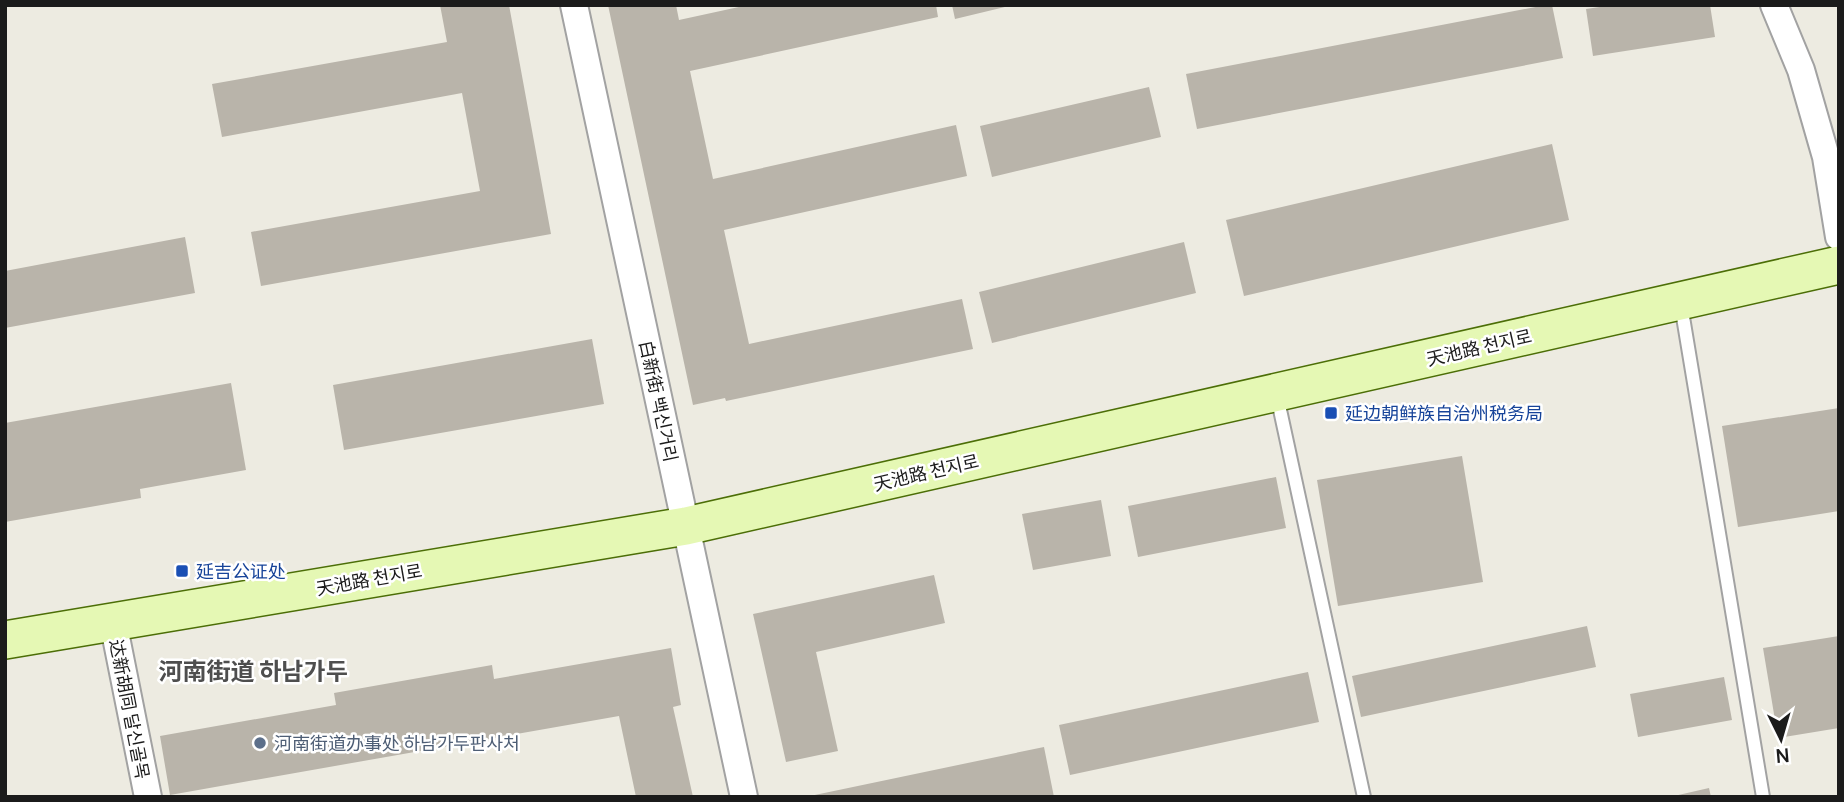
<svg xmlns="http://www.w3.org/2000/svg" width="1844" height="802" font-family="Manrope,'Noto Sans SC','Noto Sans KR',sans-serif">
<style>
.building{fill:#b9b4aa}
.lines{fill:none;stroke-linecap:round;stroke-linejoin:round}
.lane-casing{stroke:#a2a2a2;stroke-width:16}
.street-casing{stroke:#a2a2a2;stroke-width:30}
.secondary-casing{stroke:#4c6e07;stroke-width:40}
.lane{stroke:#fff;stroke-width:12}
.street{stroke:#fff;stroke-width:26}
.secondary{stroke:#e5f8b4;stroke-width:37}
.transit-dot{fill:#1a4fb4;stroke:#fff;stroke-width:2.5}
.service-dot{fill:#5c6f8a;stroke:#fff;stroke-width:2.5}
.labels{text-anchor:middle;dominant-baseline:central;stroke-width:5;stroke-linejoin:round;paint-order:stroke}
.street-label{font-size:18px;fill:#1b1b1b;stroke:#fff}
.transit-label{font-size:18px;fill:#164399;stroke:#fff;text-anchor:start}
.service-label{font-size:18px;fill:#4e5e75;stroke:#fff;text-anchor:start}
.district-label{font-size:24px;font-weight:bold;fill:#4e4e4e;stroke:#fff}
</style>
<rect width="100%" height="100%" fill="#edebe1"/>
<path class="building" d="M 440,5 L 509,5 L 551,234 L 261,286 L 251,232 L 480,191 L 462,93 L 222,137 L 212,84 L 447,42 Z
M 608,5 L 676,5 L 679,20 L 748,5 L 936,5 L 938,17 L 690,71 L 713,179 L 956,125 L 967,176 L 724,230 L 749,344 L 962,299 L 973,349 L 726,401 L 725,398 L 693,405 Z
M 952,5 L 1009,5 L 1009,6 L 955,19 Z
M 1546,5 L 1552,5 L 1563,58 L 1197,129 L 1186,74 Z
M 1613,5 L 1710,5 L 1715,37 L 1593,56 L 1586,9 Z
M 1149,87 L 1161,137 L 992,177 L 980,126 Z
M 1552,144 L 1569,220 L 1244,296 L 1226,220 Z
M 185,237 L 195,293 L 5,328 L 5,271 Z
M 1184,242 L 1196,293 L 992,343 L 979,292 Z
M 592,339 L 604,404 L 344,450 L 333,385 Z
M 231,383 L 246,470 L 140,489 L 141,498 L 5,522 L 5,423 Z
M 1839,408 L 1839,511 L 1738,527 L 1722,426 Z
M 1462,456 L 1483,582 L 1338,606 L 1317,480 Z
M 1276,477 L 1286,528 L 1138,557 L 1128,506 Z
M 1101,500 L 1111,556 L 1033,570 L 1022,514 Z
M 934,575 L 945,623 L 816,652 L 838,751 L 786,762 L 753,614 Z
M 1587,626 L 1596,667 L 1361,717 L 1352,676 Z
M 1839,636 L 1839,728 L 1778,738 L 1763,648 Z
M 671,648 L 681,705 L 673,707 L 693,797 L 636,797 L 619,716 L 170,795 L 160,736 L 336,705 L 334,693 L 492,665 L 494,679 Z
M 1308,672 L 1319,722 L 1070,775 L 1059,725 Z
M 1724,677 L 1732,720 L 1638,737 L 1630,694 Z
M 1044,747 L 1054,797 L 810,797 L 810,796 Z
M 1709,788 L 1711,797 L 1674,797 L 1674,796 Z"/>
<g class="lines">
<defs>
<path id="lane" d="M 1681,305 L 1763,797
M 1277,396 L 1364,797"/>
<path id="street" d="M 574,5 L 744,797
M 1774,5 L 1801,70 L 1826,157 L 1839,237
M 113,622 L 148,797"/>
<path id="secondary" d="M 5,640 L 686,526 L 1839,265"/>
</defs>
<use href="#lane" class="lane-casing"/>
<use href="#street" class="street-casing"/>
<use href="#secondary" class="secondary-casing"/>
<use href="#lane" class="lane"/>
<use href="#street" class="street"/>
<use href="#secondary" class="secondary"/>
</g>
<g class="transit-dot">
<rect x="1324" y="406" width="14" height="14" rx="3.5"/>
<rect x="175" y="564" width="14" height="14" rx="3.5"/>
</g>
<circle class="service-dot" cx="260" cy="743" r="7"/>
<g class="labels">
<g class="street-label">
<text transform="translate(1479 347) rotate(-13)">天池路 천지로</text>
<text transform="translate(659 401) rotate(78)">白新街 백신거리</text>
<text transform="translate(926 472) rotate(-13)">天池路 천지로</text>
<text transform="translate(369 579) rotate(-10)">天池路 천지로</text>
<text transform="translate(130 709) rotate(79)">达新胡同 달신골목</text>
</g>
<g class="transit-label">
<text x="1345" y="413">延边朝鲜族自治州税务局</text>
<text x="196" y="571">延吉公证处</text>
</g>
<g class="service-label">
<text x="274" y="743">河南街道办事处 하남가두판사처</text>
</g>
<g class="district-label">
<text x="253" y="670">河南街道 하남가두</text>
</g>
</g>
<rect width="1844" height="802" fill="none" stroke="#1b1b1b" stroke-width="14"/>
<g transform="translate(1781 739) rotate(175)" stroke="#ffffff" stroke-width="5" paint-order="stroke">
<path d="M0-5L12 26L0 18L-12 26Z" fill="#1b1b1b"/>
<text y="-10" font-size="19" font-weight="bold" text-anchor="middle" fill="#1b1b1b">N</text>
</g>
</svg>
